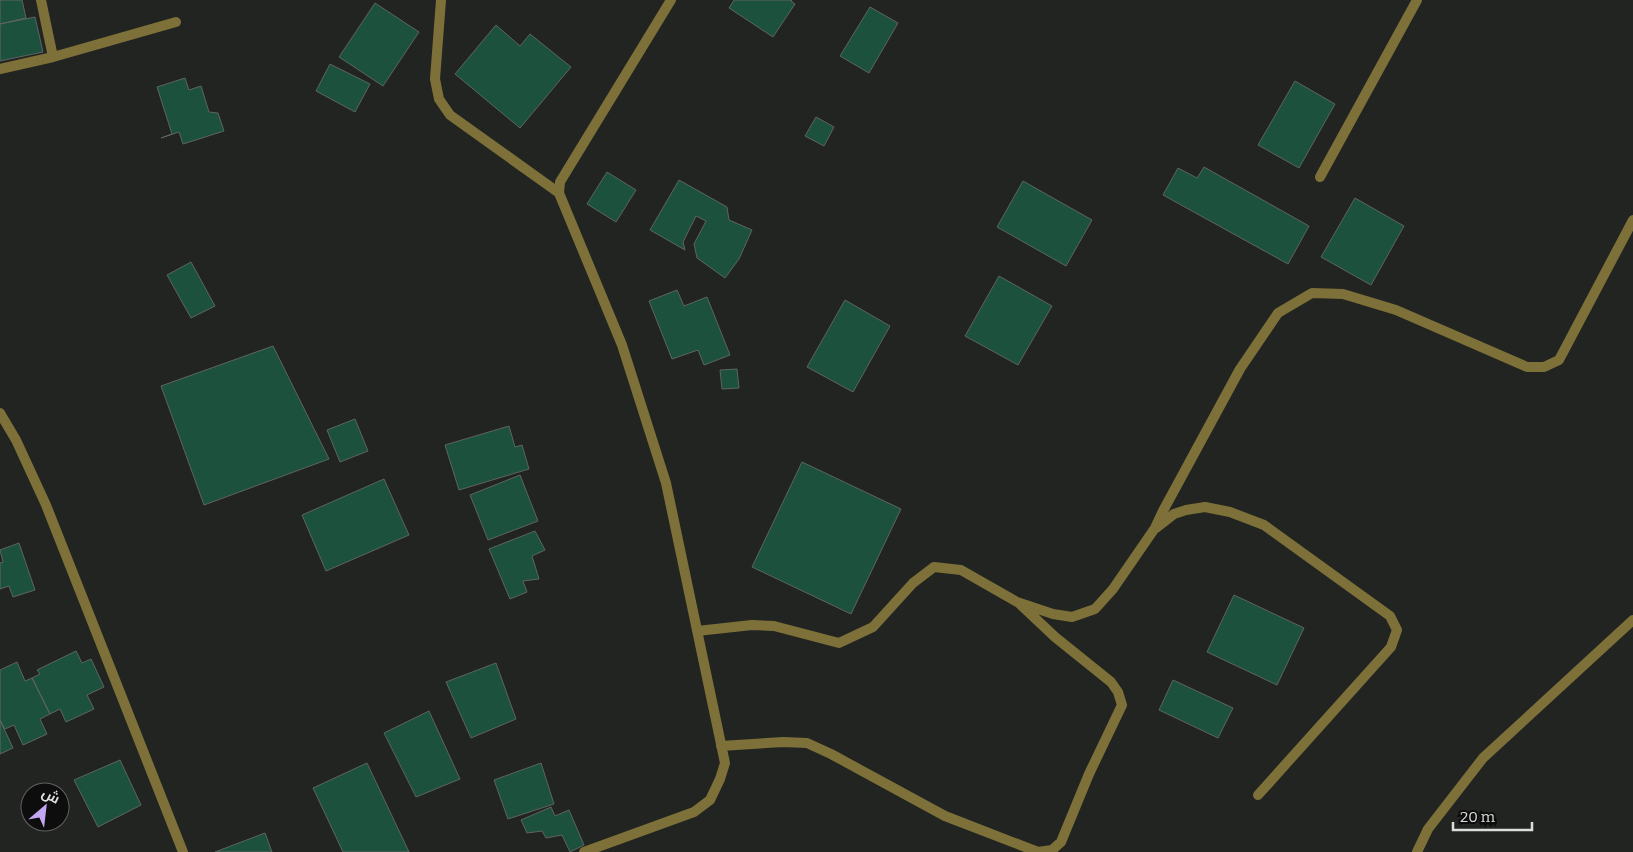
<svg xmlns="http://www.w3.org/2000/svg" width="1633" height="852" font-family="Bitter,Cairo,serif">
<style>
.building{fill:#1c523d;stroke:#5f6461}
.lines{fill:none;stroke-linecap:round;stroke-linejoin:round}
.street{stroke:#7d7038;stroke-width:10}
</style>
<rect width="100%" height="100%" fill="#222421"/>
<path class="building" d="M 0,0 L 22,0 L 26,18 L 0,24 Z
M 734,0 L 792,0 L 791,1 L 795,4 L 773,37 L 729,8 Z
M 375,3 L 419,32 L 383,86 L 339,57 Z
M 870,7 L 898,23 L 869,73 L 840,56 Z
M 35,17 L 43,52 L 0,61 L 0,24 Z
M 496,25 L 520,46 L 530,34 L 571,67 L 520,128 L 455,74 Z
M 330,64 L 370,84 L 355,112 L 316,91 Z
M 185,78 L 189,90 L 201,86 L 209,112 L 218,113 L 224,131 L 183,144 L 179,132 L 161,138 L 172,134 L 157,87 Z
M 1295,81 L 1335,104 L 1299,168 L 1258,145 Z
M 816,117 L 834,127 L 824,146 L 805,136 Z
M 1204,167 L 1309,226 L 1288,264 L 1163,195 L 1178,168 L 1197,178 Z
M 607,172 L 636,190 L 616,222 L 587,204 Z
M 679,180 L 727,207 L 729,220 L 752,230 L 739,259 L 725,278 L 697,258 L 694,244 L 706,221 L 696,216 L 683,242 L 685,250 L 650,230 Z
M 1023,181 L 1092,220 L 1066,266 L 997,227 Z
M 1355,198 L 1404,226 L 1371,285 L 1321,257 Z
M 191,262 L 215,306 L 191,318 L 167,275 Z
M 999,276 L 1052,306 L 1018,365 L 965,336 Z
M 677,290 L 684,306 L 707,297 L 730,355 L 704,365 L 698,350 L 672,359 L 649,301 Z
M 845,300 L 890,326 L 853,392 L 807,367 Z
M 273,346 L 329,459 L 204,505 L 161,386 Z
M 737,369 L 739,388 L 722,389 L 720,370 Z
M 355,419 L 368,451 L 340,462 L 327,430 Z
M 509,426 L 515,447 L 522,445 L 529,469 L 459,490 L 445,445 Z
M 802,462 L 901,509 L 851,614 L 752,567 Z
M 520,475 L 538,521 L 488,540 L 470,495 Z
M 384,479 L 409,535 L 326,571 L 302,515 Z
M 535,531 L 545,550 L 532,556 L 539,579 L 523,581 L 527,592 L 510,599 L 489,549 Z
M 19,543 L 35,590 L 13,597 L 9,586 L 0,589 L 0,563 L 3,562 L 0,550 Z
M 1234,595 L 1304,628 L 1277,685 L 1207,652 Z
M 76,651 L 82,663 L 91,659 L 104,687 L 87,695 L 94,709 L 66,722 L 60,709 L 50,714 L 32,678 L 40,674 L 37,670 Z
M 17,662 L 25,681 L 32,678 L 50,714 L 40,719 L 47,734 L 23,745 L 14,725 L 5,729 L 0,720 L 0,670 Z
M 496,663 L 516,719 L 471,738 L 446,682 Z
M 1173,680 L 1233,708 L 1218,738 L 1159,710 Z
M 429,711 L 460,779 L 416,797 L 384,733 Z
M 0,720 L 13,748 L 0,754 Z
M 120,760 L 141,805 L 98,827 L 74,780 Z
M 367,763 L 409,852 L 343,852 L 313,788 Z
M 541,763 L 554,804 L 508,819 L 494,780 Z
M 551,807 L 555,816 L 569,810 L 584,845 L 570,852 L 562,835 L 546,838 L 542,831 L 527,833 L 521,820 Z
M 265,833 L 272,852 L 215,852 Z"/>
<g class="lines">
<path class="street" d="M 41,0 L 53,57
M 441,0 L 435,79 L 439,99 L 450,115 L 559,193
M 0,69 L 53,57 L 176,22
M 1320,177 L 1417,0
M 0,413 L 16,440 L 46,505 L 183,852
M 1156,528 L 1174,514 L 1186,510 L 1205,507 L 1230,512 L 1264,525 L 1390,616 L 1397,630 L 1391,647 L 1258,795
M 697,631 L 752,625 L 774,626 L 839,643 L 873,627 L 913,583 L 934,567 L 961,570 L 1017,602 L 1053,614 L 1072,617 L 1095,609 L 1113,589 L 1155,528 L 1163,511 L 1240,369 L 1278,313 L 1312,293 L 1343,294 L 1396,310 L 1527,367 L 1544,367 L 1559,360 L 1633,220
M 721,746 L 783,742 L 807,743 L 831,754 L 945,816 L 1038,852 L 1052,850 L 1061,842 L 1089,774 L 1122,705 L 1118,692 L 1111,682 L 1055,637 L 1020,604
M 584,852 L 694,812 L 710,800 L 720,779 L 725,763 L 666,483 L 622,345 L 559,193 L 560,182 L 671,0
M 1417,852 L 1428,829 L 1483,758 L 1633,620"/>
</g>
<g transform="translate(45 807) rotate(28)"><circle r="24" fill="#0c0d0c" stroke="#60615f"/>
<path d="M0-4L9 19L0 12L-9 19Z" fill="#c3a7f2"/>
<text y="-8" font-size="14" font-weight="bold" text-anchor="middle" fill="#dddedc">ش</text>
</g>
<path d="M1453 822v8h79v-8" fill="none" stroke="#dddedc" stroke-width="2.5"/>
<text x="1460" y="822" font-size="15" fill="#dddedc" stroke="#0c0d0c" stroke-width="4" paint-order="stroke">20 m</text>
</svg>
